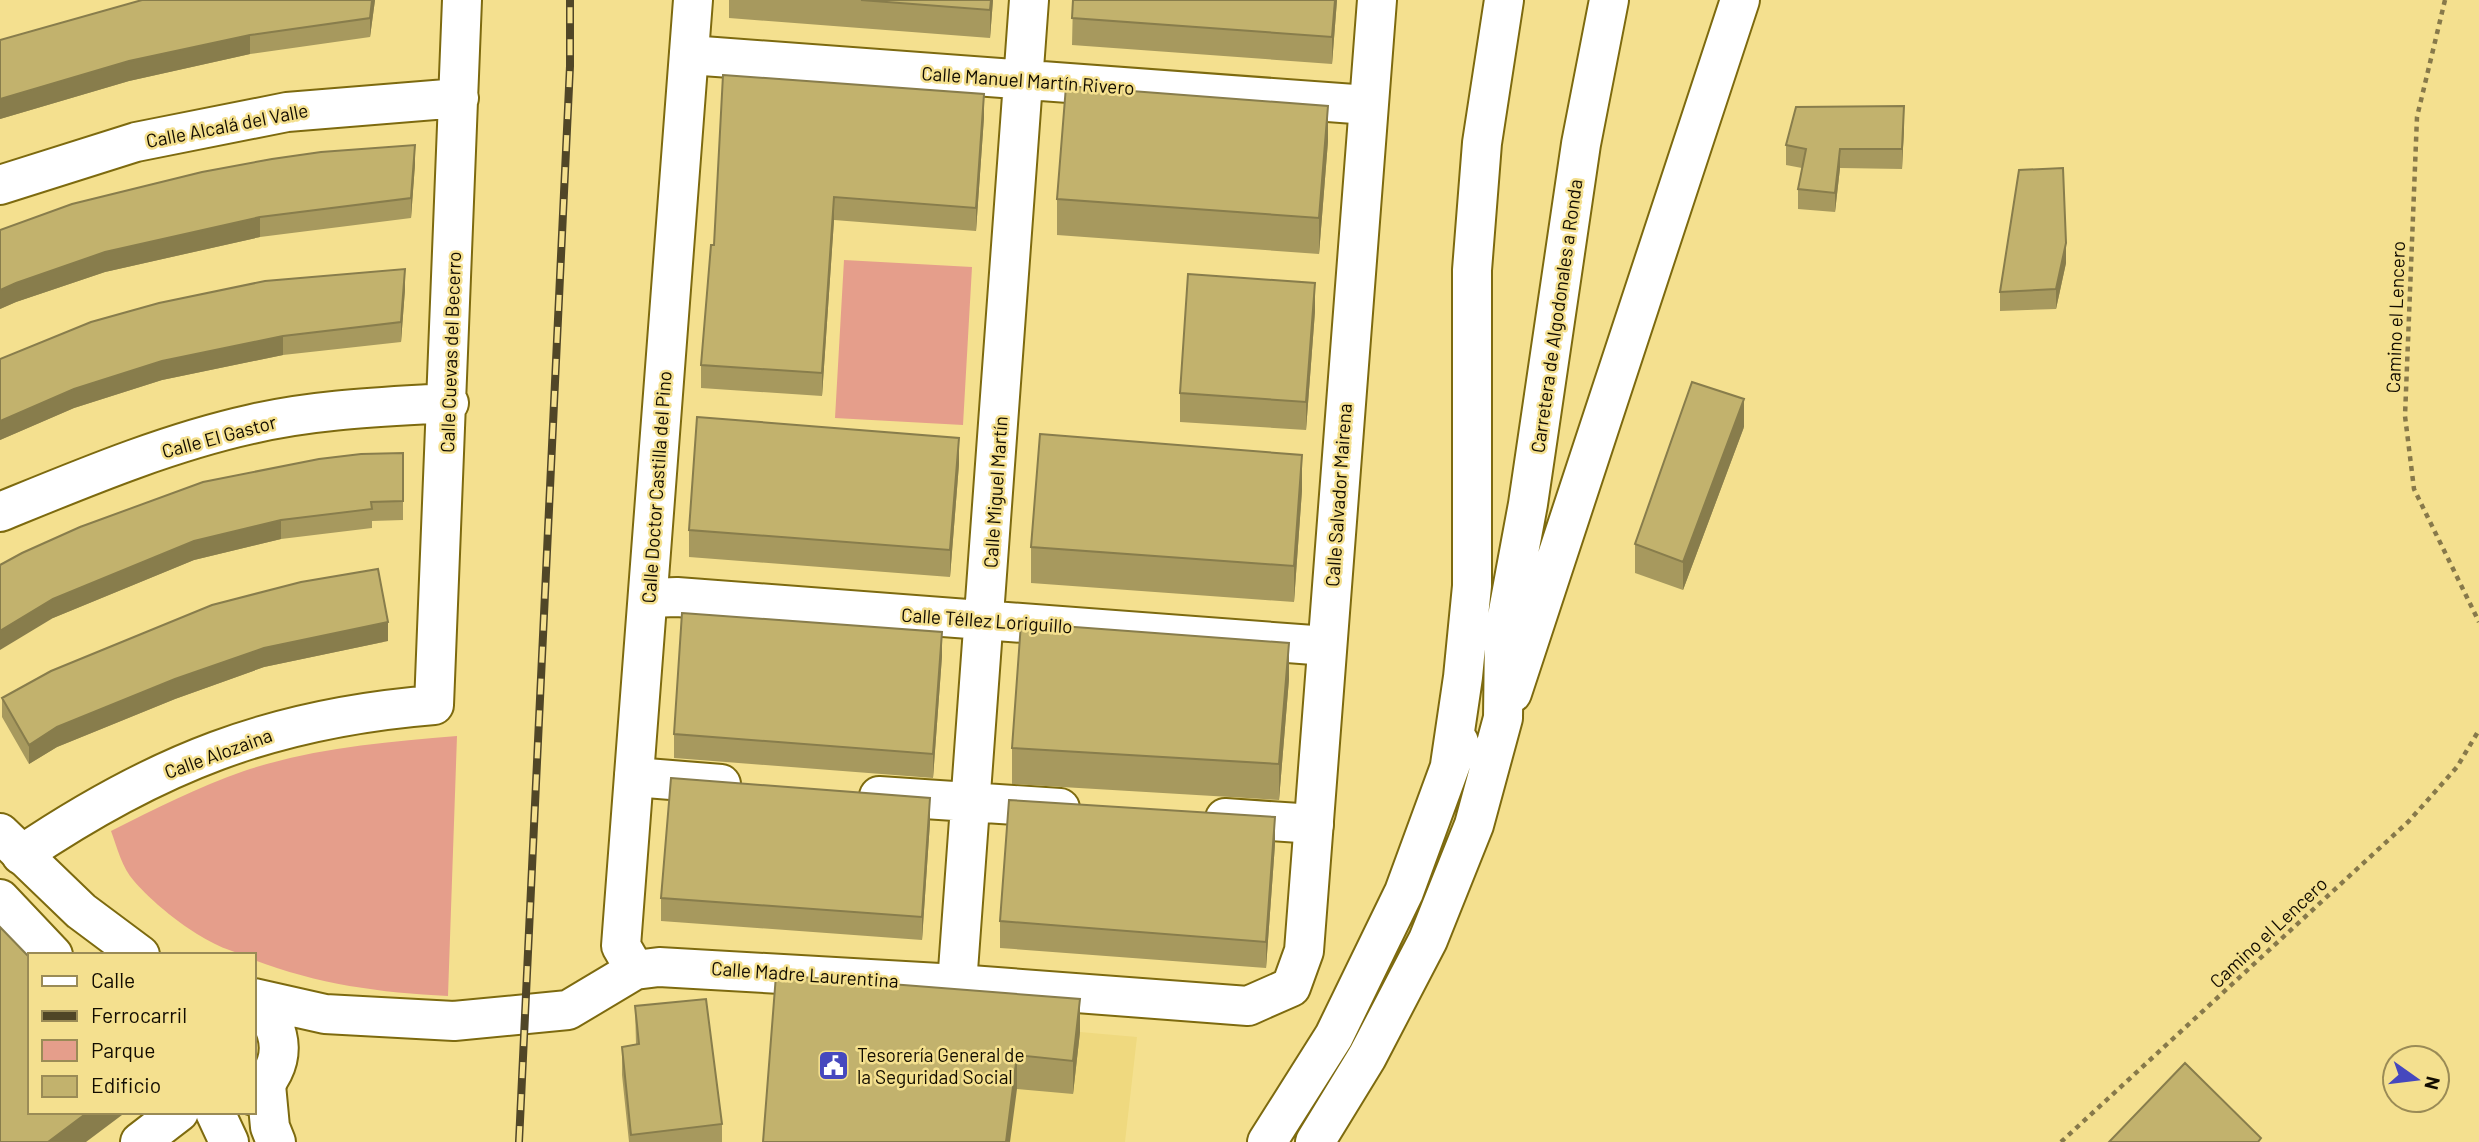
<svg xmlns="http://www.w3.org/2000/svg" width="2479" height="1142" font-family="Barlow,sans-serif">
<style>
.built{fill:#efd97f}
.green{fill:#e59e8b}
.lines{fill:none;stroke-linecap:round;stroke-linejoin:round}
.street-casing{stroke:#7d6a0f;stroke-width:42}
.secondary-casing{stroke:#7d6a0f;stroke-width:42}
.primary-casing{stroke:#7d6a0f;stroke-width:42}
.path{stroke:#87794a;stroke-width:4.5;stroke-dasharray:5 5;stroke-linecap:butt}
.street{stroke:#fff;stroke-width:38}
.secondary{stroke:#fff;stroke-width:38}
.primary{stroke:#fff;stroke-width:38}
.rail-casing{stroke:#504627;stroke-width:8}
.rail{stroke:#f4e08f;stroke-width:5;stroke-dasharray:16;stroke-linecap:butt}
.wall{fill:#a7995e}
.shaded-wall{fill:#887d4c}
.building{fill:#c2b26d;stroke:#887d4c;stroke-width:2}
.labels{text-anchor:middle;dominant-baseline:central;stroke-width:5;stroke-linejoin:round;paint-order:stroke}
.street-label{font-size:19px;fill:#120c00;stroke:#f4e08f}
.poi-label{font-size:19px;fill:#120c00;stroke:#f4e08f;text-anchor:start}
</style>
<rect width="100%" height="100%" fill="#f4e08f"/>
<path class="built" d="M 1080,1032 L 1137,1037 L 1125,1142 L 765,1142 Z"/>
<path class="green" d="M 844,260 L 972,267 L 963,425 L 835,418 Z
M 457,736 L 448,996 C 381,993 317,984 254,960 L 254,955 C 216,955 158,909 134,881 C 122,868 117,847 111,831 C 155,809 198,787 244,771 C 313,748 384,742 457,736 Z"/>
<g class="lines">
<defs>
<path id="street" d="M 689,55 L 1368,105
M 0,185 L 136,142 L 287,112 L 459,98
M 0,512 C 81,479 166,443 252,424 C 316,409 383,407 449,403
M 648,598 L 677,597 L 1327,646
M 634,777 L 721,784
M 879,796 L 1060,808
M 1225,818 L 1314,824
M 21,855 C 156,764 271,718 434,705 L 462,0
M 957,984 L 1029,0"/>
<path id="secondary" d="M 0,833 L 81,911 L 140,955
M 0,899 L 53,955
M 635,970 L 621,946 L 693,0
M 254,998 L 325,1014 L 454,1021 L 568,1010 L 635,970 L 659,967 L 957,984 L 1248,1006 L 1291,987 L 1304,951 L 1377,0
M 254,1096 C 288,1064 286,1031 254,998
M 140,1142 L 179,1112"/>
<path id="primary" d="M 1512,693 L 1740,0
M 1450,765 L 1463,677 L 1472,586 L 1472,270 L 1482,143 L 1504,0
M 266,1085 L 270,1127 L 276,1142
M 215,1112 L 229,1142
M 1267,1142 L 1334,1036 L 1404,892 L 1459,742
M 1315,1142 L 1367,1057 L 1428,940 L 1474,825 L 1503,718 L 1504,633 L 1528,504 L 1581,144 L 1609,0"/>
</defs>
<use href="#street" class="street-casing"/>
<use href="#secondary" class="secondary-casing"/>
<use href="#primary" class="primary-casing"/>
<path class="path" d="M 2445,0 L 2417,117 L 2405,416 L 2414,489 L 2479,622
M 2061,1142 L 2409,821 L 2457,767 L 2479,730"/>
<use href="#street" class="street"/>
<use href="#secondary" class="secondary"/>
<use href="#primary" class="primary"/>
<defs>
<path id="rail" d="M 519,1142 L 570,66 L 570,0"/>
</defs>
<use href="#rail" class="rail-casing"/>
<use href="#rail" class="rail"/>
</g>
<path class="wall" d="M 142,0 L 375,0 L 370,37 L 250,54 L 129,81 L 0,119 L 0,40 Z
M 729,0 L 993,0 L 990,38 L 729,18 Z
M 1073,0 L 1337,0 L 1332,64 L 1072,45 Z
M 984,117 L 976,231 L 834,220 L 822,396 L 701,388 L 701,365 L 714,245 Z
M 1904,125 L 1902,169 L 1840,168 L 1835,212 L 1798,209 L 1798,189 L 1802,168 L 1786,165 L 1786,145 Z
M 1328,141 L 1319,254 L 1057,235 L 1057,199 Z
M 415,164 L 411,218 L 260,237 L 105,272 L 16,302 L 0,309 L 0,230 Z
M 2066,263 L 2056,309 L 2000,311 L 2000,292 Z
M 405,289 L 401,342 L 283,355 L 162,380 L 74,408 L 0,440 L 0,359 Z
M 1315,311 L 1306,430 L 1180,422 L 1180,393 Z
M 1744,427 L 1683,590 L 1635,573 L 1635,544 Z
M 403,453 L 403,520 L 372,521 L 372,528 L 281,539 L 194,560 L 53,618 L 0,565 Z
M 959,464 L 950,577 L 689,557 L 689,530 Z
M 1302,490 L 1294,602 L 1031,583 L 1031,547 Z
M 388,641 L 264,667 L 175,699 L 57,747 L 29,764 L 2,717 L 2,698 Z
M 942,656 L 933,778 L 674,758 L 674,734 Z
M 1289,679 L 1279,800 L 1012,784 L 1012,748 Z
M 930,822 L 922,940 L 661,921 L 661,898 Z
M 1275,844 L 1266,968 L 1000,948 L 1000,921 Z
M 635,1006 L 722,1124 L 722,1142 L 629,1142 L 622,1075 L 622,1047 L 636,1044 Z
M 1080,1032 L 1073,1094 L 1017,1089 L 763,1142 Z"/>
<path class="shaded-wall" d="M 372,0 L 375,0 L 370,37 L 370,18 Z
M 991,0 L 993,0 L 990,38 L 990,10 Z
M 1335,0 L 1337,0 L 1332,64 L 1332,37 Z
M 250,35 L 250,54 L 129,81 L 0,119 L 0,99 L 129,61 Z
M 984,94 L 984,117 L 976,231 L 976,208 Z
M 1328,106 L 1328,141 L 1319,254 L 1319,218 Z
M 1904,106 L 1904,125 L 1902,169 L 1902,149 Z
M 415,145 L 415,164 L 411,218 L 411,198 Z
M 1840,149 L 1840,168 L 1835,212 L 1835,193 Z
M 834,197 L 834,220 L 822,396 L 822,373 Z
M 260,217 L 260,237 L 105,272 L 16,302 L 0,309 L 0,290 L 16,283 L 105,252 Z
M 2066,243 L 2066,263 L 2056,309 L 2056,289 Z
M 405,269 L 405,289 L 401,342 L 401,322 Z
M 1315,283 L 1315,311 L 1306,430 L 1306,402 Z
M 283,336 L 283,355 L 162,380 L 74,408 L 0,440 L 0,421 L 74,389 L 162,361 Z
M 1744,399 L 1744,427 L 1683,590 L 1683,562 Z
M 959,438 L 959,464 L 950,577 L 950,550 Z
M 1302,455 L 1302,490 L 1294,602 L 1294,566 Z
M 281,520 L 281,539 L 194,560 L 53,618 L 0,650 L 0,631 L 53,599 L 194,541 Z
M 388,622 L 388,641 L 264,667 L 175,699 L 57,747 L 29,764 L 29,745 L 57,727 L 175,679 L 264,648 Z
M 942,632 L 942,656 L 933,778 L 933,754 Z
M 1289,643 L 1289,679 L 1279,800 L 1279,764 Z
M 930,798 L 930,822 L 922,940 L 922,917 Z
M 1275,817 L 1275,844 L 1266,968 L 1266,942 Z
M 1080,999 L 1080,1032 L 1073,1094 L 1073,1061 Z
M 1017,1055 L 1017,1089 L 1010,1142 L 1006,1142 Z
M 88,1112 L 126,1112 L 86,1142 L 48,1142 Z"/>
<path class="building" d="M 142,0 L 372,0 L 370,18 L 250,35 L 129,61 L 0,99 L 0,40 Z
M 861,0 L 991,0 L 990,10 Z
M 1073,0 L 1335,0 L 1332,37 L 1072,18 Z
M 723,75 L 984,94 L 976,208 L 834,197 L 822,373 L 701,365 L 711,245 L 714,245 Z
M 1066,86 L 1328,106 L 1319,218 L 1057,199 Z
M 1904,106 L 1902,149 L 1840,149 L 1835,193 L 1798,189 L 1806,149 L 1786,145 L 1796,107 Z
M 415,145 L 411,198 L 260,217 L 105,252 L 16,283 L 0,290 L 0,230 L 72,204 L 202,172 L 272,159 L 321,152 Z
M 2063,168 L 2066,243 L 2056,289 L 2000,292 L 2019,170 Z
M 405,269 L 401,322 L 283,336 L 162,361 L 74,389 L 0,421 L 0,359 L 91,322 L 159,303 L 265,281 Z
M 1188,274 L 1315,283 L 1306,402 L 1180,393 Z
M 1692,382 L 1744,399 L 1683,562 L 1635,544 Z
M 697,417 L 959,438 L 950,550 L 689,530 Z
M 1040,434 L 1302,455 L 1294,566 L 1031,547 Z
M 403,453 L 403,501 L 371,502 L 372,509 L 281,520 L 194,541 L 53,599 L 0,631 L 0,565 L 22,553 L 80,527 L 203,482 L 319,459 L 361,454 Z
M 378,569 L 388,622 L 264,648 L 175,679 L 57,727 L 29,745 L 2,698 L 51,671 L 212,605 L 301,582 Z
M 682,613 L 942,632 L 933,754 L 674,734 Z
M 1021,623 L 1289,643 L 1279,764 L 1012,748 Z
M 671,778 L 930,798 L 922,917 L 661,898 Z
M 1009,800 L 1275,817 L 1266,942 L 1000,921 Z
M 0,927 L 30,958 L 30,1112 L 88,1112 L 48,1142 L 0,1142 Z
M 776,975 L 1080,999 L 1073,1061 L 1017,1055 L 1006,1142 L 763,1142 Z
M 706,999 L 722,1124 L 631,1135 L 622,1047 L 639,1044 L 635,1006 Z
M 2185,1063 L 2261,1138 L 2258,1142 L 2109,1142 Z"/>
<defs>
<symbol id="civic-square" viewBox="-11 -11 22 22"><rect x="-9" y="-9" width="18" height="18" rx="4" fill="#4648be" stroke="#f4e08f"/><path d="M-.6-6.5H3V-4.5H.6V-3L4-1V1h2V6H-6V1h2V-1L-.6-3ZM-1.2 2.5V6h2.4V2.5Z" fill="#fff"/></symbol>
</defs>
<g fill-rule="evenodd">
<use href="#civic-square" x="816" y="1048" width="35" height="35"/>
</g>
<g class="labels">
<g class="street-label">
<text transform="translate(1028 80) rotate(4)">Calle Manuel Martín Rivero</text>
<text transform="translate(227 125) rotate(-11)">Calle Alcalá del Valle</text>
<text transform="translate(1556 316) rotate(-82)">Carretera de Algodonales a Ronda</text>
<text transform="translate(2395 317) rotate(-88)">Camino el Lencero</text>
<text transform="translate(450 352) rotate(-88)">Calle Cuevas del Becerro</text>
<text transform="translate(219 436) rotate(-15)">Calle El Gastor</text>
<text transform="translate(656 487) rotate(-86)">Calle Doctor Castilla del Pino</text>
<text transform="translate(995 492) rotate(-86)">Calle Miguel Martín</text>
<text transform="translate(1338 495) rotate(-86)">Calle Salvador Mairena</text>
<text transform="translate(987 620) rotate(4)">Calle Téllez Loriguillo</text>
<text transform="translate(218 753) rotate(-20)">Calle Alozaina</text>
<text transform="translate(2268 932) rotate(-43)">Camino el Lencero</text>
<text transform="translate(805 974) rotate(4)">Calle Madre Laurentina</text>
</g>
<g class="poi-label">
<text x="857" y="1054">Tesorería General de<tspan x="857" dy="22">la Seguridad Social</tspan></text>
</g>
</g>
<rect x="28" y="953" width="228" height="161" fill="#f4e08f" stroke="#9a8b56" stroke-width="2"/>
<rect x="42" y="976" width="35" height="10" fill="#ffffff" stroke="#9a8b56" stroke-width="2"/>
<text x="91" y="988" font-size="21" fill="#120c00">Calle</text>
<rect x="42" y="1011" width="35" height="10" fill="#504627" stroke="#9a8b56" stroke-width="2"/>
<text x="91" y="1023" font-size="21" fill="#120c00">Ferrocarril</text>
<rect x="42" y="1040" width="35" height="21" fill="#e59e8b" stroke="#9a8b56" stroke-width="2"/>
<text x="91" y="1058" font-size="21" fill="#120c00">Parque</text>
<rect x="42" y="1076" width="35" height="21" fill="#c2b26d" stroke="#9a8b56" stroke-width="2"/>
<text x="91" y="1093" font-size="21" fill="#120c00">Edificio</text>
<g transform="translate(2416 1079) rotate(104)"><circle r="33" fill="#f4e08f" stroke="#9a8b56" stroke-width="2"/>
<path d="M0-5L12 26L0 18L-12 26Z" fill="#4648be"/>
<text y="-10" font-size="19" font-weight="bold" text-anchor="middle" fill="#120c00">N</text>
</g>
</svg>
